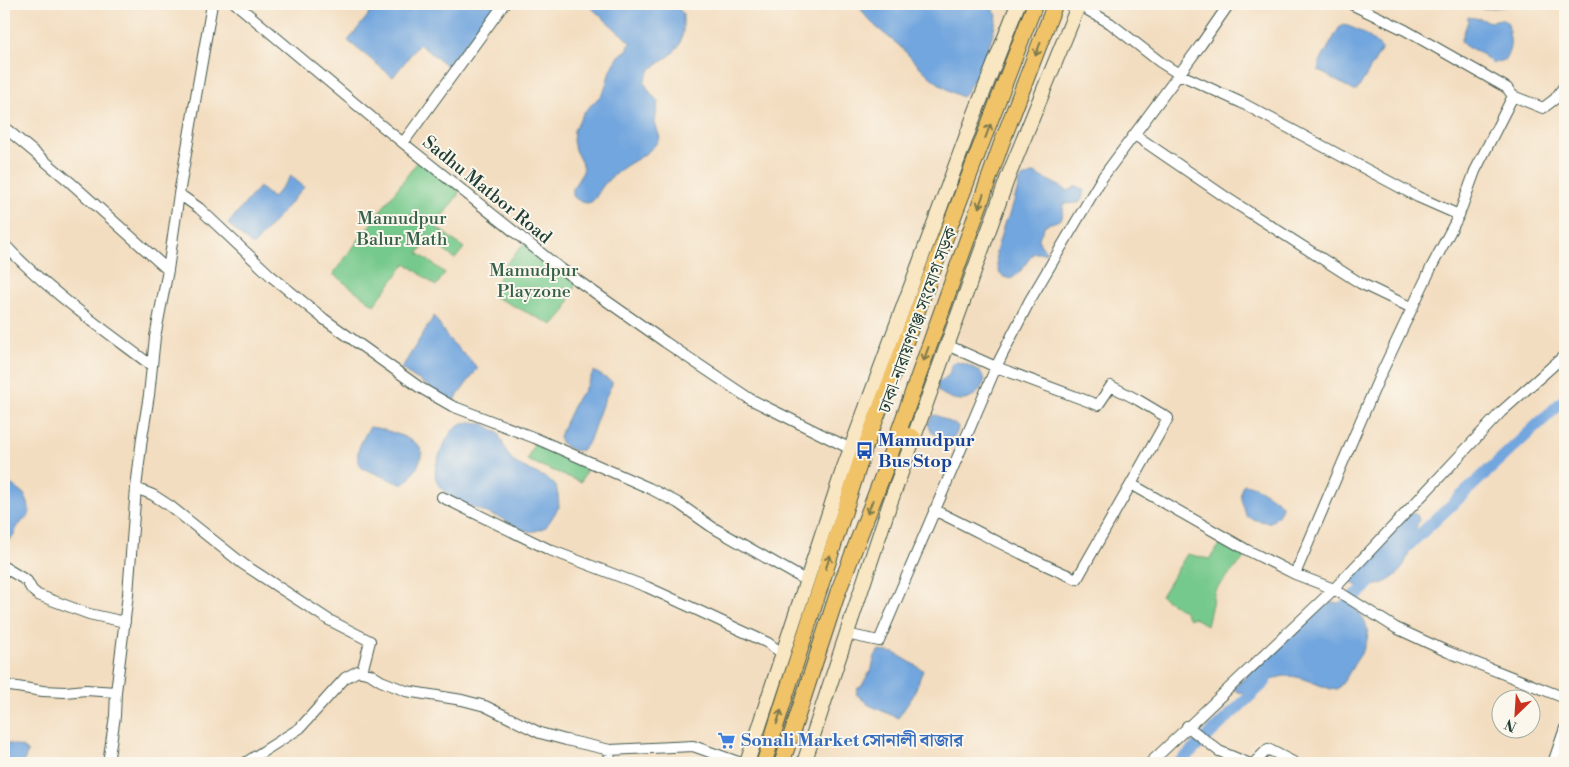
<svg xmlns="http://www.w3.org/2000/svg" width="1569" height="767" font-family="'Libre Bodoni','Noto Serif Bengali',serif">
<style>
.green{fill:#76c98c;stroke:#4a8360}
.water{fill:#72a6de;stroke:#487289}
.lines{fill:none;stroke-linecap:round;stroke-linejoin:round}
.canal{stroke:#72a6de;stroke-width:12}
.street-casing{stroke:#3f5549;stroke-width:12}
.secondary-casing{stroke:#3f5549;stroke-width:16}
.primary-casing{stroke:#3f5549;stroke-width:17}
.street{stroke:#fff;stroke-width:10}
.secondary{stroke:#f9e7c3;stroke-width:14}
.primary{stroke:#f1c369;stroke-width:15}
.oneway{stroke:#7d794c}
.labels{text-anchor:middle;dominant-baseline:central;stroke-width:4;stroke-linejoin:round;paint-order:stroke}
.street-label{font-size:18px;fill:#1f3d34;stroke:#fbf7ec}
.park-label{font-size:18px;fill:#35604a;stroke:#fbf7ec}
.transit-label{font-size:18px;font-weight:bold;fill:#164399;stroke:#fbf7ec;text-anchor:start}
.shop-label{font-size:18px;font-weight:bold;fill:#366cbe;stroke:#fbf7ec;text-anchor:start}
</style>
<rect width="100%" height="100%" fill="#fbf7ec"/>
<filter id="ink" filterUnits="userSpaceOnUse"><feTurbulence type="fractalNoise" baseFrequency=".02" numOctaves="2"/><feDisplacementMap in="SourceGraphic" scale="10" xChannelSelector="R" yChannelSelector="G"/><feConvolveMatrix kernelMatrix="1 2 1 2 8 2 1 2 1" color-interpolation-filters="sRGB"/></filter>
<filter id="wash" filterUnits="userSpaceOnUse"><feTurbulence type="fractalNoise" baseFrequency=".0096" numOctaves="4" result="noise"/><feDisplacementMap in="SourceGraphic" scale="20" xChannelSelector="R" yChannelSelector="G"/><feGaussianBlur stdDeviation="1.12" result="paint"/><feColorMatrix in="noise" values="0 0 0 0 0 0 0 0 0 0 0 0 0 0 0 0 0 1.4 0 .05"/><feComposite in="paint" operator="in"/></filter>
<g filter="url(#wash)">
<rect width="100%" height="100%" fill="#f3ddc0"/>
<path class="green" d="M 421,157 L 459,189 L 458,195 L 435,226 L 464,248 L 455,259 L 429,239 L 418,253 L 445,273 L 436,286 L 406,263 L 374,305 L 333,274 Z
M 525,243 L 576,283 L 565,311 L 553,325 L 493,296 L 502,268 Z
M 535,441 L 588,466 L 581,482 L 527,460 Z
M 1223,541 L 1248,554 L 1215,590 L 1207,626 L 1193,617 L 1189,619 L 1184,611 L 1161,596 L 1187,554 L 1209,559 Z"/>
<path class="water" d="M 366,4 L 396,4 L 407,12 L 414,4 L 497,4 L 447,66 L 419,44 L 393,77 L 348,41 L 373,9 Z
M 587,4 L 673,4 L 683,13 L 683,32 L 680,44 L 672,54 L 650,70 L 644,82 L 651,94 L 658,101 L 655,123 L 660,138 C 650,156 629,161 614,175 C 610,178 606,182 603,186 C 599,191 596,199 591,202 C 585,205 577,200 573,196 L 573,188 L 583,172 L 583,166 L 575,150 L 573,141 L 574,130 L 584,112 L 604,92 L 610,71 L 619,56 L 628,49 L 630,42 Z
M 859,4 L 988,4 L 997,15 C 992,43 980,74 962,97 C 946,90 930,78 918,65 C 910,58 904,49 896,43 C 883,32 865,21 859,4 Z
M 1476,4 L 1509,4 L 1508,6 L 1482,9 Z
M 1468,17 L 1481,19 L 1490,22 C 1497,19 1501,18 1508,23 C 1509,40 1514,43 1505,60 L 1493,63 L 1477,51 L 1466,47 L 1461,41 L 1468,21 Z
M 1343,25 C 1354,26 1376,40 1382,49 L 1358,89 L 1354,91 L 1318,70 L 1320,62 L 1339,28 Z
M 1034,173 L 1069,191 L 1076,186 L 1084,190 L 1082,199 L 1078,203 L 1064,204 L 1062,218 L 1057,221 L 1045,225 C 1040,238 1034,239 1046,251 L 1046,253 L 1034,253 C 1025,263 1023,271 1011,279 L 1004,277 L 1000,274 L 997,266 L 996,252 L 1005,221 L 1009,217 L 1018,188 L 1019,181 L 1022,178 Z
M 291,176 L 304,187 L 253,246 L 228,224 L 259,187 L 273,198 Z
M 434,316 L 447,337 L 478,368 L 453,402 L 401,369 Z
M 955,362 C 966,363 981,369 985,380 C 975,404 958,405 938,391 L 937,382 C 947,378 950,376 951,365 Z
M 594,371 L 612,382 L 612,384 L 602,405 L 589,442 L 582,450 C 574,452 562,447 559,438 L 560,434 L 577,398 L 583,392 Z
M 936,415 L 958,426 C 957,445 943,437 932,433 L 928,424 L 932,416 Z
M 472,422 L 484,424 L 498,433 L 508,455 L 515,463 L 548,479 L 556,486 L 558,495 L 559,507 L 546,527 C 540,529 534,533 528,531 C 519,530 511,523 503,519 C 485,511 445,501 437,482 C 432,471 439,454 444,445 C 451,430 455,424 472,422 Z
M 370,427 C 382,428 410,437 419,446 C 419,446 422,452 422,453 C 419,467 413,475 403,485 L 362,468 C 361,465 358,463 358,460 C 356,449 364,436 370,427 Z
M 4,479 L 24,494 L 28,503 L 30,512 L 27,517 L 18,526 L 13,536 L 5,544 L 4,544 Z
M 1244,484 C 1258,486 1271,496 1282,505 C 1282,510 1277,520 1270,522 C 1265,523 1250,519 1246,516 C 1244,504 1236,495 1244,484 Z
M 1414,512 L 1418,516 L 1419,520 C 1406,549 1412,577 1374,586 C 1364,588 1356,588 1349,580 L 1410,514 Z
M 1329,603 C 1334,603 1340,602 1345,604 C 1360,608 1370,624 1367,640 C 1365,651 1357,658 1352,668 C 1346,678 1345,681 1336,690 C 1316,687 1295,669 1274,679 C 1267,682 1261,689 1255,694 L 1237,692 L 1234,688 L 1315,610 Z
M 879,651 L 895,653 L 923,670 L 913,696 L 898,718 L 869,705 L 856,694 L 858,688 L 861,687 L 872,668 L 875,656 Z
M 4,742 L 22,747 L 28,752 L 23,763 L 4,763 Z"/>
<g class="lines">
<path class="canal" d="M 1399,554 L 1565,399
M 1334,616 L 1376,577
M 1179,763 L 1265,682"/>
</g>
</g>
<g filter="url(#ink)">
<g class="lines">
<defs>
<path id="street" d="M 236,4 L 382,126 L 557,266 L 665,342 L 750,399 L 855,451
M 1351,4 L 1405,30 L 1507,88 L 1513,96 L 1475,171 L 1459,215 L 1432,266 L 1379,378 L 1295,574 L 1334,589 L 1396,628 L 1448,652 L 1565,698
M 1079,5 L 1110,23 L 1160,62 L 1179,74 L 1242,103 L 1418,197 L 1459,215
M 1513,96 L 1543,108 L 1555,99 L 1565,85
M 4,127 L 70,182 L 168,270
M 1135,135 L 1227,198 L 1360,283 L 1412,308
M 403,143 L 504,4
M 179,194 L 199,208 L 271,276 L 324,319 L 419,387 L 452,406 L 535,438 L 649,488 L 678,503 L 712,527 L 807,581
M 4,244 C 48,291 102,328 152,366
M 947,345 L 996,367 L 1098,405 L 1111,386 L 1138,400 L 1168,418 L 1131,484 L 1247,550 L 1295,574
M 136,488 L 153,495 L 170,506 L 243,564 L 329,620 L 370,641 L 362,672
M 442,497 L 550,550 L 647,587 L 697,610 L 768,643 L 783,654
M 934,510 C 982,533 1028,559 1077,579 L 1131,484
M 4,567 L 27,581 L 32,590 L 38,595 L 89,614 L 125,622
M 846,634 L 879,641 L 996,367 L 1030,300 L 1102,178 L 1200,46 L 1229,4
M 4,685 L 43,691 L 65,692 L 86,690 L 116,692
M 1187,726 L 1219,751 L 1248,763
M 108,763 L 115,716 L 116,692 L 128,594 L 136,488 L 142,438 L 149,395 L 155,337 L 168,270 L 179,194 L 212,4
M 245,763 L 300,728 L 345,678 L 358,671 L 370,674 L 381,681 L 406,691 L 462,700 L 485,706 L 540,733 L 566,740 L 610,750 L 693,746 L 741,763
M 609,763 L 610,750
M 1150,763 L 1334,589 L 1501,412 L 1565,355
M 1254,763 L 1268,749 L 1295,763
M 1553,763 L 1565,728"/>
<path id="secondary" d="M 747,763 L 843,470 L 974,116 L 1018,4
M 804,763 L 889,506 L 1008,177 L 1079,4"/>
<path id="primary" d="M 898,433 L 913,437
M 764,763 L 864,450 L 1035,4
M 782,763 L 838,592 L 886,467 L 1002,142 L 1055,4"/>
</defs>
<use href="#street" class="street-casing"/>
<use href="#secondary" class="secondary-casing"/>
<use href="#primary" class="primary-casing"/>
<use href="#street" class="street"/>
<use href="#secondary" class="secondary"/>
<use href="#primary" class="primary"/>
</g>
<defs><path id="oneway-shaft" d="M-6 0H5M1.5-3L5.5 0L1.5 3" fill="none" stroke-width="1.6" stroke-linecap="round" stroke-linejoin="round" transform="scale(1.25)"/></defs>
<g class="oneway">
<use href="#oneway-shaft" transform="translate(1038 49) rotate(111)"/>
<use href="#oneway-shaft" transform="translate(988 131) rotate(-69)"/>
<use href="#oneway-shaft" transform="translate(981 201) rotate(110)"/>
<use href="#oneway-shaft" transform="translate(926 354) rotate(110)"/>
<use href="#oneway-shaft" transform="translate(870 507) rotate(111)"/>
<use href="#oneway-shaft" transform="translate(828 562) rotate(-72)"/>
<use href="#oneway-shaft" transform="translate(779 717) rotate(-72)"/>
</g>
</g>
<defs>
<symbol id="bus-bare" viewBox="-9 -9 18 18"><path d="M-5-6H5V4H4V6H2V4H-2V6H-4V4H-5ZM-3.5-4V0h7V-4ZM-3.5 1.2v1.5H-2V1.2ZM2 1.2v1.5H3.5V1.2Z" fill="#1a4fb4" stroke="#fbf7ec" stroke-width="2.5" paint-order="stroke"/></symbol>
<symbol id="supermarket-bare" viewBox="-9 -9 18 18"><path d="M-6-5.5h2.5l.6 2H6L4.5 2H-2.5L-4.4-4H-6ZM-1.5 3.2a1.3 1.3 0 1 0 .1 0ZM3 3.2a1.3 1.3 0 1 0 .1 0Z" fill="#3f7fe0" stroke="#fbf7ec" stroke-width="2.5" paint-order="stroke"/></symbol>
</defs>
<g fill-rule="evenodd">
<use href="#bus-bare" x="852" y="438" width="25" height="25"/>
<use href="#supermarket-bare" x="714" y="728" width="25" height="25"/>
</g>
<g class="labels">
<g class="street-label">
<text transform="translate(487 190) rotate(39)">Sadhu Matbor Road</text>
<text transform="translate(918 320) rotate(-70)">ঢাকা-নারায়ণগঞ্জ সংযোগ সড়ক</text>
</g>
<g class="park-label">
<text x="402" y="218">Mamudpur<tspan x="402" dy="21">Balur Math</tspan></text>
<text x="534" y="270">Mamudpur<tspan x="534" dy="21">Playzone</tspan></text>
</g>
<g class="transit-label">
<text x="878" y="440">Mamudpur<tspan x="878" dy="21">Bus Stop</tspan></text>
</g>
<g class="shop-label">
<text x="741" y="740">Sonali Market সোনালী বাজার</text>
</g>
</g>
<rect width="1569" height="767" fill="none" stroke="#fbf7ec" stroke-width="20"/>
<g transform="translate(1516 714) rotate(205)"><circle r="24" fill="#fbf7ec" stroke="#a3ada2"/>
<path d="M0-4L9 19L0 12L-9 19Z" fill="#c8321e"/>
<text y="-8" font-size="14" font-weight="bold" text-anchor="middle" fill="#1f3d34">N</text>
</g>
</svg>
